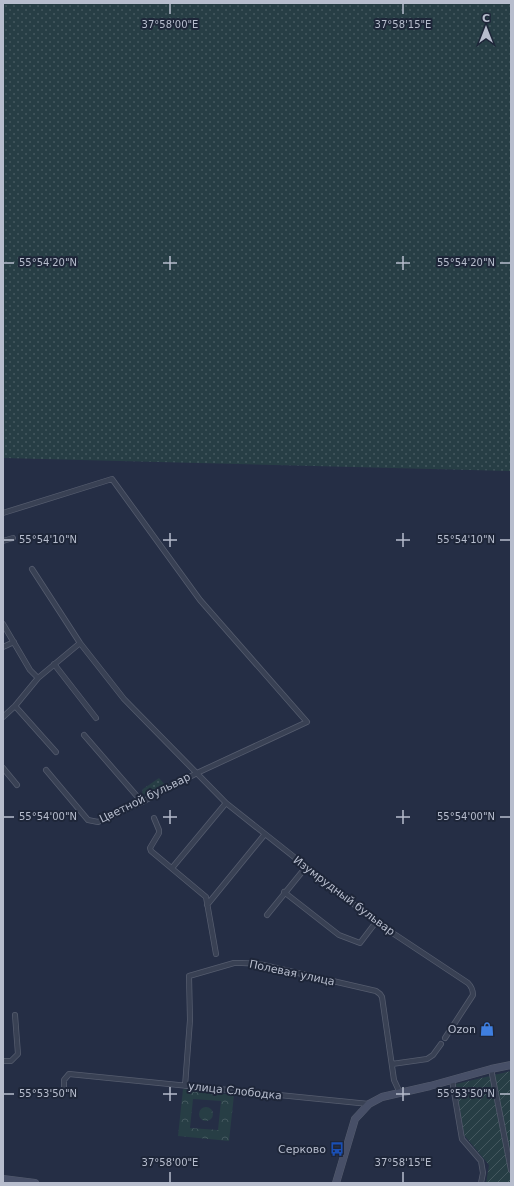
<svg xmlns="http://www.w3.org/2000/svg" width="514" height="1186" font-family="'DejaVu Sans',sans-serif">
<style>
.grass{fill:url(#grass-dots)}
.forest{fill:url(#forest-crowns);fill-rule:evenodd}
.garden{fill:url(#garden-furrows)}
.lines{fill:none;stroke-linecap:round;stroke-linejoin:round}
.minor-casing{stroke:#555c6e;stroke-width:6}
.secondary-casing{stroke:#555c6e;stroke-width:8}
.minor{stroke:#394154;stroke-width:4.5}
.secondary{stroke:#474f67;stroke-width:7}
.ticks{fill:none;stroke:#b7bdcd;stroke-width:1.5}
.labels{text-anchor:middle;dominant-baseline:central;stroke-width:4;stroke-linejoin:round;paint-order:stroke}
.street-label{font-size:11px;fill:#b7bdcd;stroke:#1e2639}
.poi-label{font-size:11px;fill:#b7bdcd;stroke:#1e2639;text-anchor:end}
.ticks-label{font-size:10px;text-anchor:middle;fill:#b7bdcd;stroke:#1e2639;stroke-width:4;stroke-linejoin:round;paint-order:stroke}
</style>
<defs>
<pattern id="grass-dots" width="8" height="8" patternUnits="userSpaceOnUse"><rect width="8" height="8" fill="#273e45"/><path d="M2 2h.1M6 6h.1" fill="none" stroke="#44585f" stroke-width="1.8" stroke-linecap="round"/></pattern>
<pattern id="forest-crowns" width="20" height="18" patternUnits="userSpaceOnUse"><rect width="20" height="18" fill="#273e45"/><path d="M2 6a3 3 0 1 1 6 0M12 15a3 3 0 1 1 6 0" fill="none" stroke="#44585f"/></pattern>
<pattern id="garden-furrows" width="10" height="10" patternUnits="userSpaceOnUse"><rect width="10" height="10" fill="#273e45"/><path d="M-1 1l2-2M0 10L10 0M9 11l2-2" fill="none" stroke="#44585f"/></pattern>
</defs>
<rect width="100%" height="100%" fill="#252e45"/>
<path class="grass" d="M 3,3 L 511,3 L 511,471 L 3,458 Z
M 159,778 L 166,786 L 147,795 L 144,794 L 142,793 L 143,789 Z"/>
<path class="forest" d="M 183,1089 L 234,1095 L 229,1141 L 178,1136 ZM 193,1099 L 221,1101 L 218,1130 L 190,1128 Z
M199 1114a7 7 0 1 1 14 0a7 7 0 1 1-14 0Z"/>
<path class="garden" d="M 511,1071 L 511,1183 L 486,1183 L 489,1165 L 464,1135 L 456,1084 Z"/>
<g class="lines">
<defs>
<path id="minor" d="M 3,513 L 112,479 L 200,600 L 307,722 L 197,773 L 142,802 L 98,822 L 88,820 L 46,770
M 3,541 L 13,538
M 32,569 L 80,643 L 124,699 L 226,803 L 376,922 L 468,983 C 471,986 473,990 473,995 L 445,1038
M 3,624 L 30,670 L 38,678
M 3,647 L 14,642
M 54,664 L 96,718
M 15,706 L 56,752
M 3,717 L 15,706 L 38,678 L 80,643
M 84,735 L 142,802
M 3,768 L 17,785
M 154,818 L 159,830 L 159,833 L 150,848 L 151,851 L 206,897 L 216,954
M 172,868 L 226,803
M 284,892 L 339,935 L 360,943 L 376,922
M 207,905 L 265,834
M 267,915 L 306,867
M 3,1061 L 11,1061 L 18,1054 L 15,1015
M 392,1064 L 427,1059 L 433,1055 L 441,1044
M 491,1069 L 511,1170
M 452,1080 L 462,1139 L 481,1161 L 483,1173 L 481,1183
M 185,1086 L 190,1020 L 189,976 L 234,963 L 242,963 L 259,964 L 376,991 L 380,994 L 382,997 L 394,1080 L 400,1093
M 64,1088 L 64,1080 L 69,1074 L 369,1104"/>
<path id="secondary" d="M 3,1179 L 35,1183
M 336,1183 L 355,1119 L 369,1104 L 382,1097 L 430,1086 L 491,1069 L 511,1065"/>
</defs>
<use href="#minor" class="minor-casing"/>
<use href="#secondary" class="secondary-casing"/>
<use href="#minor" class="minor"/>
<use href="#secondary" class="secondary"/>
</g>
<path class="ticks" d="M 170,4 L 170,14M 403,4 L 403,14M 170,256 L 170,270M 403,256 L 403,270M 4,263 L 14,263M 163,263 L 177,263M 396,263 L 410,263M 500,263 L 510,263M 170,533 L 170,547M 403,533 L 403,547M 4,540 L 14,540M 163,540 L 177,540M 396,540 L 410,540M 500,540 L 510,540M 170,810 L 170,824M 403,810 L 403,824M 4,817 L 14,817M 163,817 L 177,817M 396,817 L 410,817M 500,817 L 510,817M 170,1087 L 170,1101M 403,1087 L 403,1101M 4,1094 L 14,1094M 163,1094 L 177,1094M 396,1094 L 410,1094M 500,1094 L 510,1094M 170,1172 L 170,1182M 403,1172 L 403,1182"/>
<defs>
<symbol id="shop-bare" viewBox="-9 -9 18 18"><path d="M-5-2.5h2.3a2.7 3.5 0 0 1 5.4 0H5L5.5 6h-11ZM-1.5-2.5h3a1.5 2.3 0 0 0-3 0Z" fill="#3f7fe0" stroke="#1e2639" stroke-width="2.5" paint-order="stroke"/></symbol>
<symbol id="bus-bare" viewBox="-9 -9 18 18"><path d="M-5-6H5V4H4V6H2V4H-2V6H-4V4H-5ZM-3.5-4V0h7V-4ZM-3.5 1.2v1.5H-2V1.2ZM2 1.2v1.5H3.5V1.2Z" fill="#1a4fb4" stroke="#1e2639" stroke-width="2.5" paint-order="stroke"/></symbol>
</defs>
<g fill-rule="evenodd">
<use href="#shop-bare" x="477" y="1019" width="20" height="20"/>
<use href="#bus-bare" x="327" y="1139" width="20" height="20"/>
</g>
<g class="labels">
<g class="street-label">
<text transform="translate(145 798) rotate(-26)">Цветной бульвар</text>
<text transform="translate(344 896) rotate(37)">Изумрудный бульвар</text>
<text transform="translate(292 973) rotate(12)">Полевая улица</text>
<text transform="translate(235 1091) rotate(6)">улица Слободка</text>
</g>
<g class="poi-label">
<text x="476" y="1029">Ozon</text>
<text x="326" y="1149">Серково</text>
</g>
</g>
<g class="ticks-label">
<text x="170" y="28">37°58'00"E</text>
<text x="403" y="28">37°58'15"E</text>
<text x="48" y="266">55°54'20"N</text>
<text x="466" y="266">55°54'20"N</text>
<text x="48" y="543">55°54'10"N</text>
<text x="466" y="543">55°54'10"N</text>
<text x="48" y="820">55°54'00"N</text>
<text x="466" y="820">55°54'00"N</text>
<text x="48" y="1097">55°53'50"N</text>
<text x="466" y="1097">55°53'50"N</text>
<text x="170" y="1166">37°58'00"E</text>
<text x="403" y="1166">37°58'15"E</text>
</g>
<rect width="514" height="1186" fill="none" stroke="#b7bdcd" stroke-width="8"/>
<g transform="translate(486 28)" stroke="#1e2639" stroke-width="3" paint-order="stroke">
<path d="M0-3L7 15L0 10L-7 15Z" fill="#b7bdcd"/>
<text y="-6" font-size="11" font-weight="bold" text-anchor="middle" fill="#b7bdcd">С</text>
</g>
</svg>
